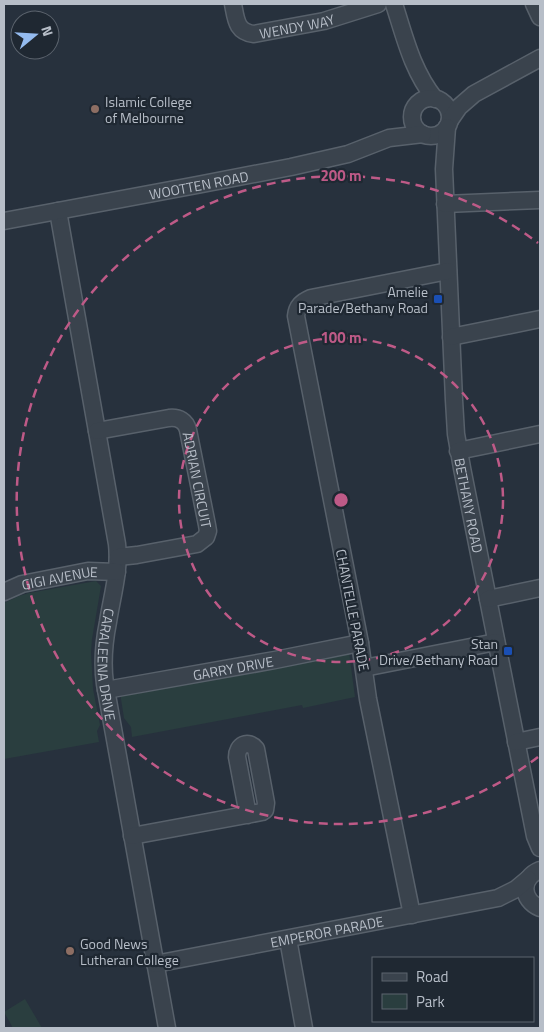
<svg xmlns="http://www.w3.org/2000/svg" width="544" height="1032" font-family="'Titillium Web',sans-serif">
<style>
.green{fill:#2a3e3f}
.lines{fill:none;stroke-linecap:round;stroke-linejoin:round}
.minor-casing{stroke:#58616b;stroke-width:19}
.minor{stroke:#3a434d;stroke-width:16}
.ring{fill:none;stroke:#be5a87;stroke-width:2.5;stroke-dasharray:9 6}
.education-dot{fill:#8d6e63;stroke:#1f2832;stroke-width:2}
.transit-dot{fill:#1a4fb4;stroke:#1f2832;stroke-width:2}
.labels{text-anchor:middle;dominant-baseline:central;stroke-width:4.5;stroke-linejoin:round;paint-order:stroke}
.street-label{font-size:14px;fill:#b7bec8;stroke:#1f2832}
.poi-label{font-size:14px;fill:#b7bec8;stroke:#1f2832;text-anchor:start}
.centre{fill:#be5a87;stroke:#1f2832;stroke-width:2.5}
.ring-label{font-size:15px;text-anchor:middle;font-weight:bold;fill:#be5a87;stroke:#1f2832;stroke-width:4.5;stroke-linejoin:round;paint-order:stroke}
</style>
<rect width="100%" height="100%" fill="#27313d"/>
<path class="green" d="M 96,581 L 101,586 L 92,639 L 91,652 L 93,689 L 100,725 L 97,731 L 99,742 L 4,759 L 4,603 L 19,596 L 29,593 Z
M 349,652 L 355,697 L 303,708 L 302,705 L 132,737 L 131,727 L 124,718 L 120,693 Z
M 25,999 L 42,1028 L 13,1028 L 4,1012 Z"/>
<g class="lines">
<defs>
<g id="minor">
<path id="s1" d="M 233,4 C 236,19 236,32 254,34 L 324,21 L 378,4"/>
<path d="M 394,4 C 405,38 412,70 435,99"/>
<path d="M 534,4 L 540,17"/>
<circle cx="431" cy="117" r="19"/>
<path d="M 450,120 L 459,107 L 474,94 L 540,58"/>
<path id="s2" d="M 447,127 L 444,169 L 454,400 L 456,434 L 462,468 L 535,836 L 540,848"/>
<path d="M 445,204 L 540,200"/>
<path id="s3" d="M 58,211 L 117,544 C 120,571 112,596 108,622 C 104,642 102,663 105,684 L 167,1028"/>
<path id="s4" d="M 4,221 L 197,185 L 291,167 L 348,154 L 389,138 L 423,134"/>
<path d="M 451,337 L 540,319"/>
<path id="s5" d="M 97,431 L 169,418 C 179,417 186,421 188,430 L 207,525 L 208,531 L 206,537 L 197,544 L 137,555 L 118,557"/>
<path d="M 458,451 L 540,434"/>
<path id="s6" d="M 4,592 L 22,584 L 88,571 L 117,572"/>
<path d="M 488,599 L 540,588"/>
<path d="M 364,668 L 496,642"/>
<path id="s7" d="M 106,690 L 275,660 L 360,643"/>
<path d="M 516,742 L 540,737"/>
<path d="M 132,836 L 262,812 L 265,810 L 266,803 L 256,749 C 248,739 237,745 237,757 L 248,815"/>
<path d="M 540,870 C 520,878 521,900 540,908"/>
<path d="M 412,915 L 368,699 L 360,643 L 296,316 C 297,306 302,302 311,298 L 448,271"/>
<path d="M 288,939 L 304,1028"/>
<path id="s8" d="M 155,964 L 498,898 L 516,889 L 528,879"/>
</g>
</defs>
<use href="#minor" class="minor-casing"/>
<use href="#minor" class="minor"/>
</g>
<g class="ring">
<circle cx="341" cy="500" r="162"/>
<path d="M538 757A324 324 0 1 1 538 243"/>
</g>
<g class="education-dot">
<circle cx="95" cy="109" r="5"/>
<circle cx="70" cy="951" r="5"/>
</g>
<g class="transit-dot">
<rect x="433" y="294" width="10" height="10" rx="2.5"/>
<rect x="503" y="646" width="10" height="10" rx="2.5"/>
</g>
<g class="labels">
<g class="street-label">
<text stroke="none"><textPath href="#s1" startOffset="84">WENDY WAY</textPath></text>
<text stroke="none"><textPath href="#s4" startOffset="198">WOOTTEN ROAD</textPath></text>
<text stroke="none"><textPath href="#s5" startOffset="149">ADRIAN CIRCUIT</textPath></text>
<text stroke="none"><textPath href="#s2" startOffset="380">BETHANY ROAD</textPath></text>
<text stroke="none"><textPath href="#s6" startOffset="58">GIGI AVENUE</textPath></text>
<text transform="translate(353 610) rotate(79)">CHANTELLE PARADE</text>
<text stroke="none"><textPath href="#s3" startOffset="460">CARALEENA DRIVE</textPath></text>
<text stroke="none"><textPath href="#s7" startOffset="129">GARRY DRIVE</textPath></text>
<text stroke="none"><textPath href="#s8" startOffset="175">EMPEROR PARADE</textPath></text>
</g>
<g class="poi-label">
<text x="105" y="101">Islamic College<tspan x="105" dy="16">of Melbourne</tspan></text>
<text x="428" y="291" text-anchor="end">Amelie<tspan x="428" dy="16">Parade/Bethany Road</tspan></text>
<text x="498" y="643" text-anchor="end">Stan<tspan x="498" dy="16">Drive/Bethany Road</tspan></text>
<text x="80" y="943">Good News<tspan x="80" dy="16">Lutheran College</tspan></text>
</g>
</g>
<circle cx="341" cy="500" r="8" class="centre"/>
<g class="ring-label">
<text x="341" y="181">200 m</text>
<text x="341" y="343">100 m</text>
</g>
<rect width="544" height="1032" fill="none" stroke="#b7bec8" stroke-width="10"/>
<rect x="372" y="957" width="162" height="65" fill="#1f2832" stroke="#5c646e"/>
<rect x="382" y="973" width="25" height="8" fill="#3a434d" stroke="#5c646e"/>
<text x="416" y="982" font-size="15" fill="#b7bec8">Road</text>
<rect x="382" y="994" width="25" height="15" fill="#2a3e3f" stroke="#5c646e"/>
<text x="416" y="1007" font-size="15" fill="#b7bec8">Park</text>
<g transform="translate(35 35) rotate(72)"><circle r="24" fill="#1f2832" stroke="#5c646e"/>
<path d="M0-4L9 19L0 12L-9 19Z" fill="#94bbef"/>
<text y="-8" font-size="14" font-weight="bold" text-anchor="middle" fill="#b7bec8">N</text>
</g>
</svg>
